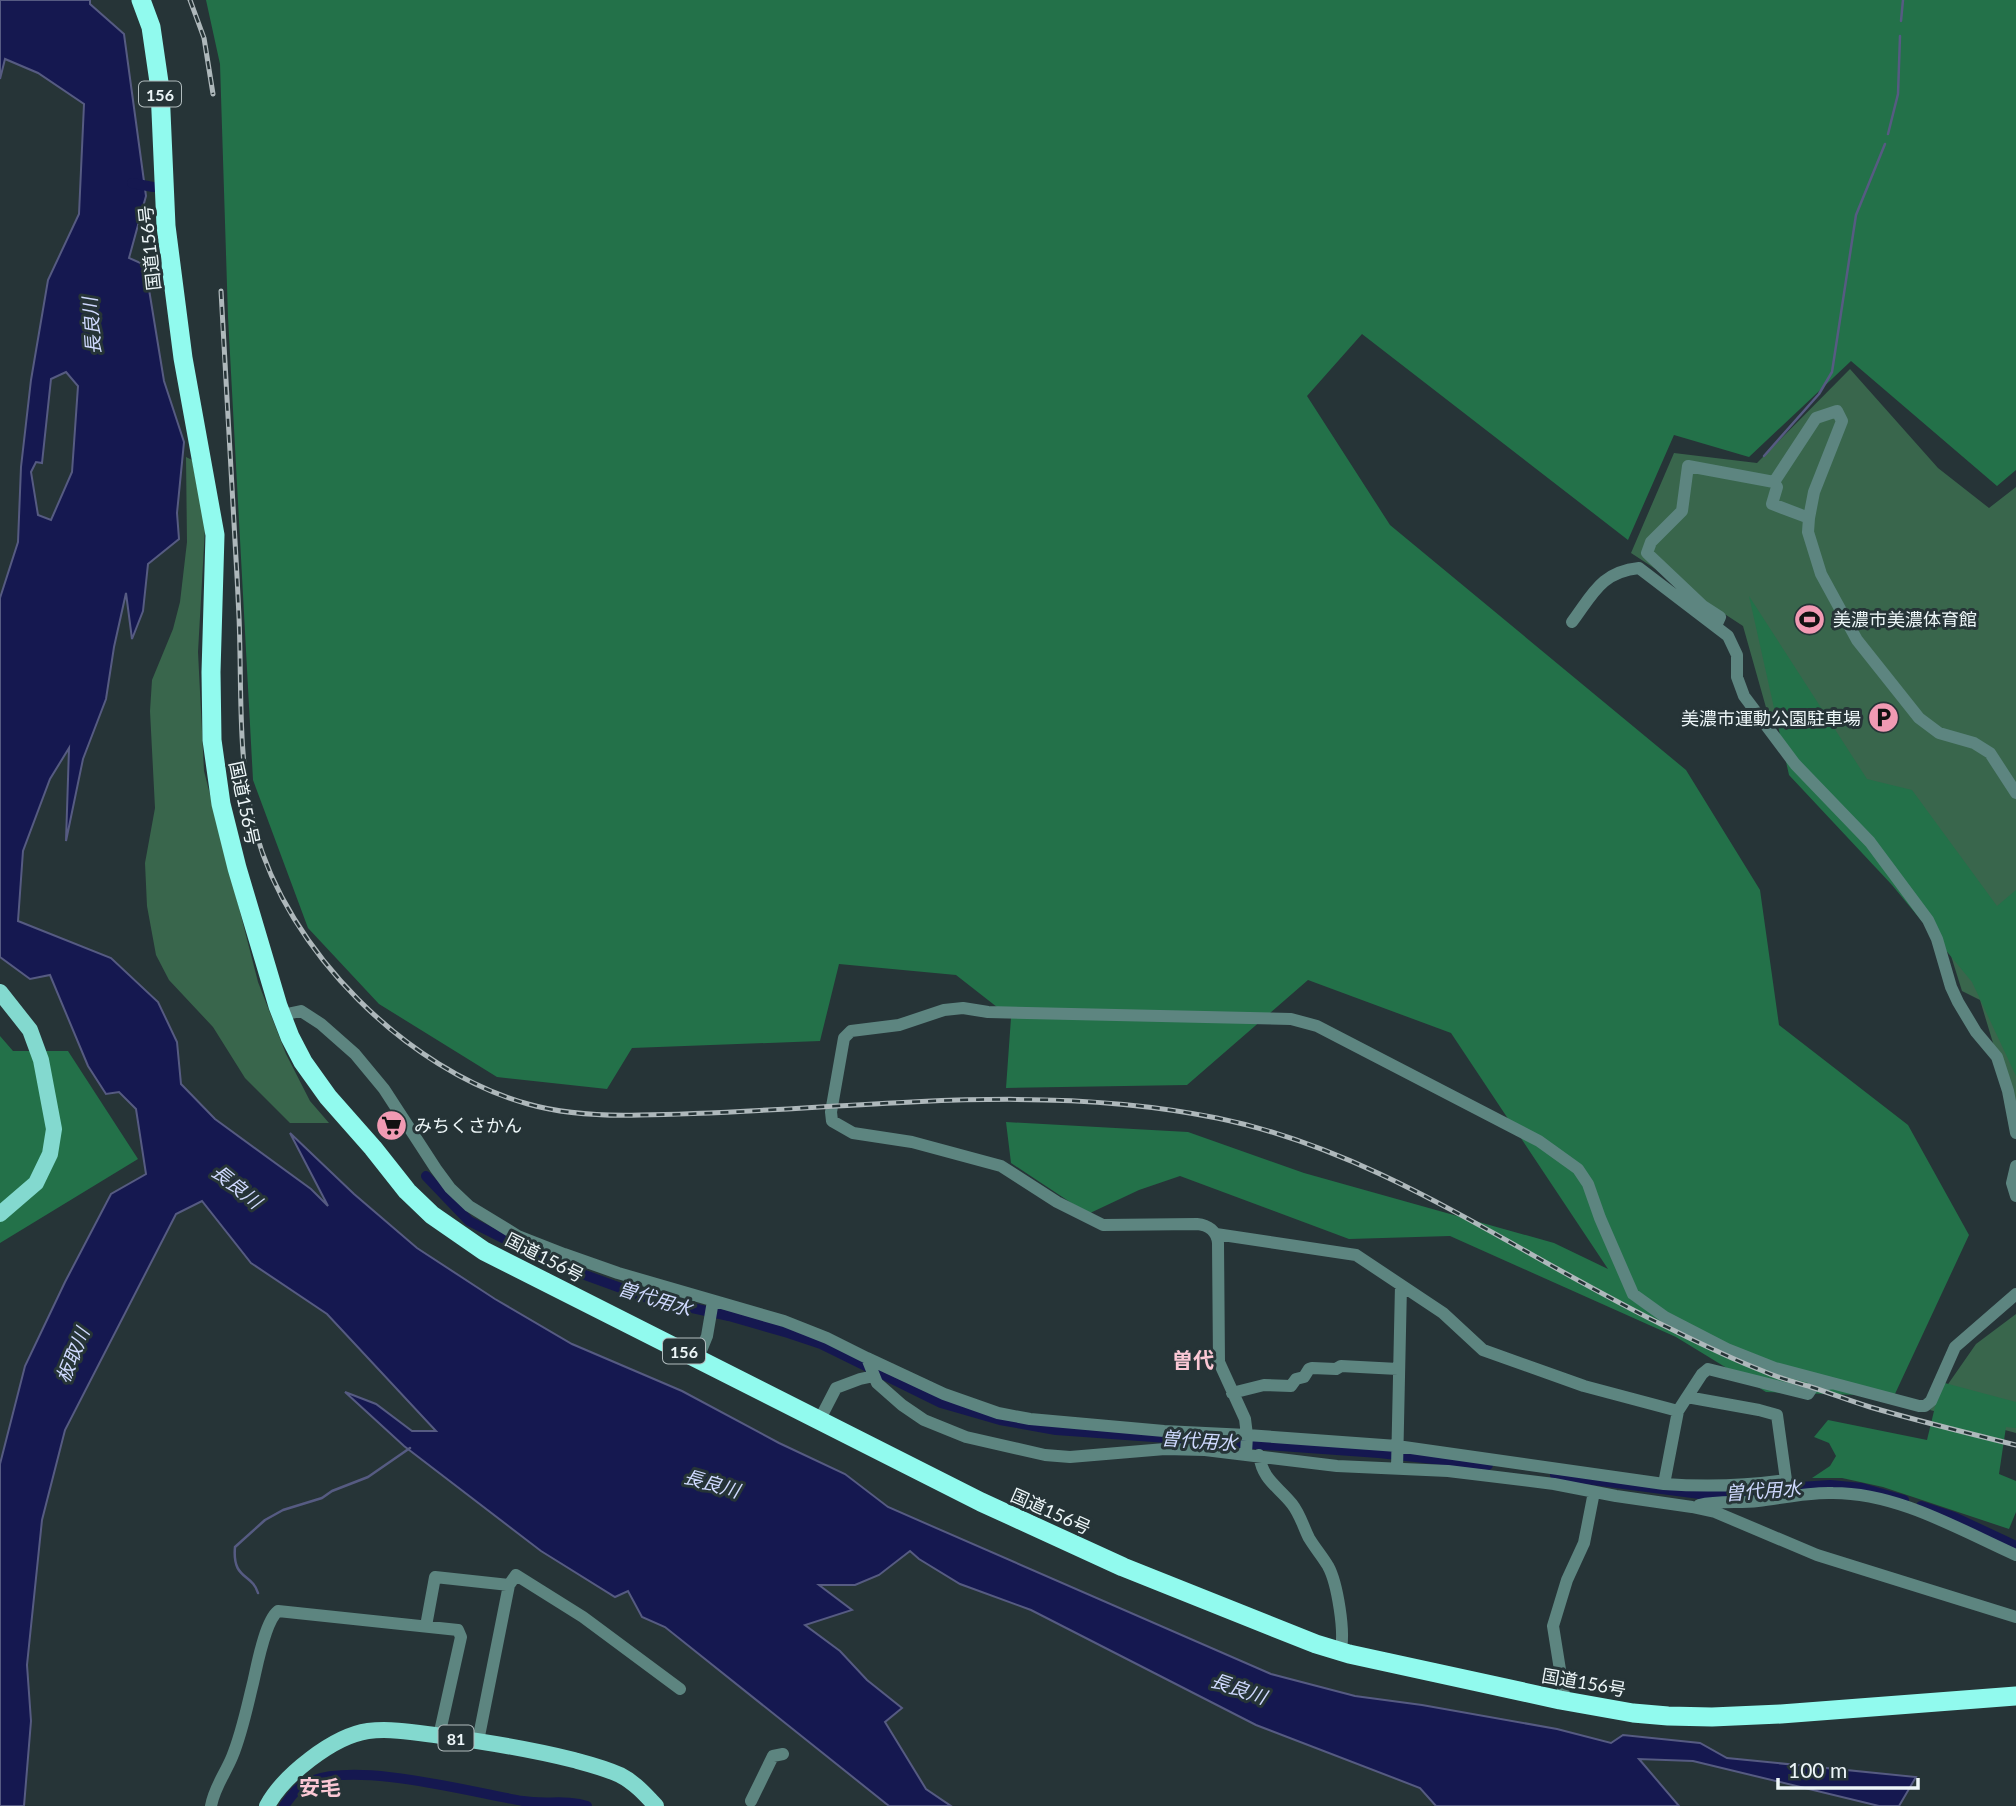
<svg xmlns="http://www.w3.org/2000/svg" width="2016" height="1806" font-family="Lato,'Noto Sans JP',sans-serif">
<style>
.green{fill:#39664c}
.forest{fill:#237149}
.water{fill:#151850;stroke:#565b82;stroke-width:2;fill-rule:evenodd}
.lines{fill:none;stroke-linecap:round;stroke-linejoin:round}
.stream{stroke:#565b82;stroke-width:2.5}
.canal{stroke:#151850;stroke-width:10}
.minor{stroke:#5d8580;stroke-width:12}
.major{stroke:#83d9cf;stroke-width:16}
.highway{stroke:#91faee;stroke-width:19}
.rail-casing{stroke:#aeb8bb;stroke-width:5}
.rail{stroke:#263437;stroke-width:2.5;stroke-dasharray:8;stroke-linecap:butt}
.labels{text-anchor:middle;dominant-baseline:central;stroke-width:6;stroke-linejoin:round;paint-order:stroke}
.shield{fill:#263437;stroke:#b1bcbe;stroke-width:2}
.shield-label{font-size:16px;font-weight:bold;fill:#edf6f8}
.street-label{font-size:18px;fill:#edf6f8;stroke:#263437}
.poi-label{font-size:18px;fill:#edf6f8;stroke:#263437;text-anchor:start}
.water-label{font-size:19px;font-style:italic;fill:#cfd9fe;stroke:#263437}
.quarter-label{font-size:21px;font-weight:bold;fill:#fbc8d5;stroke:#263437}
</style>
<rect width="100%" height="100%" fill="#263437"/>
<path class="green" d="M 1850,369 L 1938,468 L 1989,508 L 2016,487 L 2016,1133 L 2013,1109 L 1980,1000 L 1962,991 L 1937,911 L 1852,803 L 1767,711 L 1743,626 L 1631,553 L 1674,453 L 1757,463 Z
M 186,457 L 192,460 L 205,528 L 198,652 L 204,771 L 258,982 L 286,1054 L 310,1101 L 329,1123 L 290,1123 L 245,1078 L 213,1027 L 169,980 L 156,955 L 147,906 L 145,863 L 155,808 L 150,711 L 152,680 L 173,629 L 180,602 L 187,542 Z
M 2016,1314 L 2016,1433 L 1930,1410 L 1976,1344 Z"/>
<path class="forest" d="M 206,0 L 2016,0 L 2016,470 L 1997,486 L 1851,361 L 1749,457 L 1674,435 L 1628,540 L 1362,334 L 1307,396 L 1390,525 L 1686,770 L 1760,890 L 1779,1025 L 1908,1125 L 1969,1235 L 1894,1396 L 1766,1392 L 1676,1337 L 1450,1236 L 1349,1239 L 1180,1176 L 1139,1190 L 1088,1214 L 1011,1163 L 1006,1122 L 1188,1132 L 1304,1173 L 1554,1243 L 1608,1269 L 1451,1033 L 1308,980 L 1187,1085 L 1006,1088 L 1011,1018 L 956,975 L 839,964 L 820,1041 L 632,1048 L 607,1089 L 497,1077 L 379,1004 L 308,928 L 253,780 L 228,317 L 220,64 Z
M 1749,596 L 1867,779 L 1912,790 L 1997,906 L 2016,890 L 2016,1076 L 1972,982 L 1892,885 L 1789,775 Z
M 0,1036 L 13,1051 L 68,1051 L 138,1159 L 0,1243 Z
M 1941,1382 L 2016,1402 L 2016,1428 L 2006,1427 L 1999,1474 L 2016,1481 L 2016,1512 L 2009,1529 L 1883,1487 L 1842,1478 L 1812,1478 L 1830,1466 L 1836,1456 L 1829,1443 L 1814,1437 L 1828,1420 L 1927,1440 Z"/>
<path class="water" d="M 0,0 L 90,0 L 90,4 L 124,34 L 146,196 L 129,258 L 145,265 L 164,381 L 184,442 L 177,513 L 179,539 L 148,564 L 143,611 L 132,639 L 126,593 L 114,647 L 106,699 L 83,759 L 66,841 L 69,748 L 50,779 L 23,851 L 18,921 L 111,958 L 158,1002 L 177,1042 L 181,1084 L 215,1119 L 311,1189 L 328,1206 L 290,1133 L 354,1194 L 417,1248 L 495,1299 L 572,1344 L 682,1391 L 779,1443 L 845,1474 L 888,1507 L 1271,1674 L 1355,1696 L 1422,1705 L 1557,1729 L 1611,1743 L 1623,1735 L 1700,1743 L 1727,1758 L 1916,1777 L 1899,1806 L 1879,1806 L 1693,1761 L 1639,1759 L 1679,1806 L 1436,1806 L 1420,1788 L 1256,1725 L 1031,1610 L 960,1584 L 919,1559 L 910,1551 L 879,1575 L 855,1585 L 819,1585 L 852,1610 L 805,1625 L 840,1651 L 867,1680 L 902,1708 L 885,1722 L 926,1789 L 951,1806 L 889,1806 L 665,1627 L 642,1617 L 628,1591 L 615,1597 L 541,1551 L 404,1446 L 345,1392 L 376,1404 L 412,1431 L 436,1431 L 327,1314 L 251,1263 L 202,1201 L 176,1214 L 65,1430 L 42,1520 L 27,1665 L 31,1721 L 24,1806 L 0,1806 L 0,1464 L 25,1366 L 65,1282 L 111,1194 L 146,1174 L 136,1109 L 119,1092 L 106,1094 L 88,1066 L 50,975 L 30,979 L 0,957 L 0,598 L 18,542 L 21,467 L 31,380 L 48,280 L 79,214 L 84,104 L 38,73 L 5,59 L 0,79 ZM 66,372 L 78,386 L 72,472 L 51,520 L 38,515 L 31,472 L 36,462 L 42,463 L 51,379 Z"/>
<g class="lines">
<path class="stream" d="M 1901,21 L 1903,0
M 1888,134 L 1898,94 L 1900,36
M 1764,456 L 1819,394 L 1832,372 L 1856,215 L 1885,144
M 258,1593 C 252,1573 232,1580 235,1547 L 265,1520 L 283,1510 L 322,1498 L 332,1491 L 368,1477 L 410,1448"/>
<path class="canal" d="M 132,183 L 153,187
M 426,1176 L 469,1221 L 552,1263 L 651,1299 L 729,1316 L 788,1333 L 821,1344 L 941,1403 L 1000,1420 L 1056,1430 L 1379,1453 L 1488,1465
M 1555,1475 L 1700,1494 L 1830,1485 L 1862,1488 L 1904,1500
M 1921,1506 L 1954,1517 L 2016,1546
M 284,1806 C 292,1795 298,1786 311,1781 C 361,1762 469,1792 523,1801 C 544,1805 567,1799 587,1806"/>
<path class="minor" d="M 1809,518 L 1772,504 L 1777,487 L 1774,482 L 1816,418 L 1837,411 L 1842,421 L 1814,492 L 1809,518 L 1808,532 L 1821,574 L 1857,640 L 1919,718 L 1939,733 L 1974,743 L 1990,753 L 2016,793
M 1572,622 C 1593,594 1601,572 1639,568 L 1728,636 L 1737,655 L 1737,677 L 1744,696 L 1795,764 L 1870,842 L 1928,920 L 1937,939 L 1951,987 L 1958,1002 L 1976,1032 L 1997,1057 L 2008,1091 L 2016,1133
M 1716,626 L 1720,617 L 1703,606 L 1647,553 L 1651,542 L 1682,511 L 1688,466 L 1774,482
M 282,1015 L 301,1011 L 321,1024 L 355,1054 L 384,1089 L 436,1169 L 450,1188 L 469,1206 L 518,1236 L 564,1254 L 618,1273 L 784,1321 L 827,1338 L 867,1358 L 877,1383 L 902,1405 L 924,1420 L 966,1437 L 1045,1455 L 1070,1457 L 1165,1449 L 1205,1450 L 1337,1466 L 1448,1471 L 1554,1484 L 1616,1496 L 1692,1507 L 1715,1512 L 1817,1555 L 2016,1617
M 2016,1166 L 2012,1183 L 2016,1196
M 1216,1234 L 1356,1255 L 1443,1313 L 1483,1350 L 1584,1386 L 1678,1411
M 698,1358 L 707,1336 L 713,1301
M 867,1358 L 944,1394 L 998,1413 L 1030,1419 L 1164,1431 L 1247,1435 L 1397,1446 L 1664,1484 C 1706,1487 1745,1486 1786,1480 L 1777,1415 L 1759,1410 L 1687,1397 L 1678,1411 L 1664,1484
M 1232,1393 L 1264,1385 L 1291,1386 L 1296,1379 L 1304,1377 L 1309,1369 L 1312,1368 L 1336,1369 L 1341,1366 L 1398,1369
M 1687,1397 L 1702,1374 L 1708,1369 L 1808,1394 L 1814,1385 L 1828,1384
M 820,1419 L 836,1388 L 860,1379 L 874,1376
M 1246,1454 L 1247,1435 L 1245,1419 L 1219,1362 L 1218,1243 C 1217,1231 1208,1225 1197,1224 L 1103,1225 L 1057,1202 L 1001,1166 L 912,1142 L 853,1133 L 832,1121 L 831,1112 L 844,1038 L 851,1031 L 899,1025 L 944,1010 L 963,1008 L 988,1012 L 1291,1019 L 1317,1026 L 1539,1141 L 1578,1169 L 1588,1184 L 1600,1218 L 1633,1294 L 1665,1317 L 1727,1349 L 1775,1368 L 1919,1406 L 1925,1406 L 1931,1401 L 1955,1347 L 2016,1294
M 1259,1455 C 1263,1481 1278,1486 1292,1504 C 1300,1514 1303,1526 1309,1538 C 1315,1548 1322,1556 1328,1566 C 1337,1582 1346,1634 1340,1652
M 1397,1469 L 1401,1285
M 1699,1505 C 1718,1501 1739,1503 1758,1501 C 1783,1498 1808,1492 1833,1493 C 1898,1493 1958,1529 2016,1555
M 509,1585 L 516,1575 L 583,1617 L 680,1689
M 426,1626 L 435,1577 L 509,1585 L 478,1741
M 1565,1701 L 1553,1626 L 1567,1580 L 1584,1543 L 1594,1492
M 751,1801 L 773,1756 L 783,1754
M 211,1806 C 214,1788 225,1774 232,1757 C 242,1733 247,1707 253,1683 C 257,1666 265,1621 278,1611 L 458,1630 L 461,1637 L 439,1736"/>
<path class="major" d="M 0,992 L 30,1030 L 41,1060 L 54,1129 L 50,1154 L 36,1183 L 0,1214
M 267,1806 C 283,1776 333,1736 368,1731 C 392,1728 418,1733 442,1736 C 487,1742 530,1749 574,1760 C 589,1764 605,1768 620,1775 C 634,1782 645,1794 656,1806"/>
<path class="highway" d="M 141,0 L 151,27 L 160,89 L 166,226 L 183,358 L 215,535 L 211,672 L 212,740 L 221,804 L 237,868 L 278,1006 L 290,1037 L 303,1062 L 328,1097 L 373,1148 L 407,1191 L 432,1215 L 484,1251 L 981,1502 L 1123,1567 L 1316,1644 L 1349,1654 L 1560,1700 L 1633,1713 L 1668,1716 L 1712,1717 L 1781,1714 L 2016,1696"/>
<defs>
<path id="rail" d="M 190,0 L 204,38 L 213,94
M 221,291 C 226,399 234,508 239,617 C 242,688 237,759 255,829 C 287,951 407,1070 528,1104 C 563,1114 603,1116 640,1115 C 832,1113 1026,1079 1217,1118 C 1383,1152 1521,1257 1671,1329 C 1701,1344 1732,1359 1763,1371 C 1778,1378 1795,1382 1811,1387 C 1830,1393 1850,1401 1870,1407 C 1918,1421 1967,1433 2016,1445"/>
</defs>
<use href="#rail" class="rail-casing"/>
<use href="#rail" class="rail"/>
</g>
<defs>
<symbol id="stadium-disc" viewBox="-11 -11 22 22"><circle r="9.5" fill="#f19ab3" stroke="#263437"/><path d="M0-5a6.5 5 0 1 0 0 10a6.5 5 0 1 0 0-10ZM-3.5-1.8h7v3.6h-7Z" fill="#111"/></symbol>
<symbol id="parking-disc" viewBox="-11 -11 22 22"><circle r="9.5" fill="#f19ab3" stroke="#263437"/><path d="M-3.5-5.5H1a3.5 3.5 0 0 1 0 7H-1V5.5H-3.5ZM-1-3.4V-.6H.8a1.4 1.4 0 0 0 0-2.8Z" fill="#111"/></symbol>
<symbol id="supermarket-disc" viewBox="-11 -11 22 22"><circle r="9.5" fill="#f19ab3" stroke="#263437"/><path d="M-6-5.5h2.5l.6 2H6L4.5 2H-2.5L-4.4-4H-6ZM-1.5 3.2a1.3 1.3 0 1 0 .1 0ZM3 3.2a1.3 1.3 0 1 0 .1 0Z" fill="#111"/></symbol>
</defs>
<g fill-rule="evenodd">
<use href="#stadium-disc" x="1792" y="602" width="35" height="35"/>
<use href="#parking-disc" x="1866" y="700" width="35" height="35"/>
<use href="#supermarket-disc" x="374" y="1108" width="35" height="35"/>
</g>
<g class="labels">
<g class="shield">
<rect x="139" y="81.5" width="42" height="25" rx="5"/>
<rect x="663" y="1338.5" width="42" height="25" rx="5"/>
<rect x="438.5" y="1725.5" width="35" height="25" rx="5"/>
</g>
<g class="shield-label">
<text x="160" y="94">156</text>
<text x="684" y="1351">156</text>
<text x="456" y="1738">81</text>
</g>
<g class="street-label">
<text transform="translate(149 248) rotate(-96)">国道156号</text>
<text transform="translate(245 803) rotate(78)">国道156号</text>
<text transform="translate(545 1257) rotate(27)">国道156号</text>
<text transform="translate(1051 1511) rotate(24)">国道156号</text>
<text transform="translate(1584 1682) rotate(10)">国道156号</text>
</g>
<g class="poi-label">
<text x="1833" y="619">美濃市美濃体育館</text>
<text x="1861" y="718" text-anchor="end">美濃市運動公園駐車場</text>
<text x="414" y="1125">みちくさかん</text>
</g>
<g class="water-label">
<text transform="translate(91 326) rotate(-94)">長良川</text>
<text transform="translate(237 1186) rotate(39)">長良川</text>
<text transform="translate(655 1298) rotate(17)">曽代用水</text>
<text transform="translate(72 1355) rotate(-68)">板取川</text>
<text transform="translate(1199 1440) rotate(4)">曽代用水</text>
<text transform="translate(712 1483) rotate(16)">長良川</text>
<text transform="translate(1763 1490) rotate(-4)">曽代用水</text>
<text transform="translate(1239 1688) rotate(19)">長良川</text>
</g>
<g class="quarter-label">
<text x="1193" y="1359">曽代</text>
<text x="320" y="1786">安毛</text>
</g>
</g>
<path d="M1778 1778v10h140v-10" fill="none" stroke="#edf6f8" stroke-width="3.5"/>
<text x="1788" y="1778" font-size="21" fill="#edf6f8" stroke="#263437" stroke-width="5" paint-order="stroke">100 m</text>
</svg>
